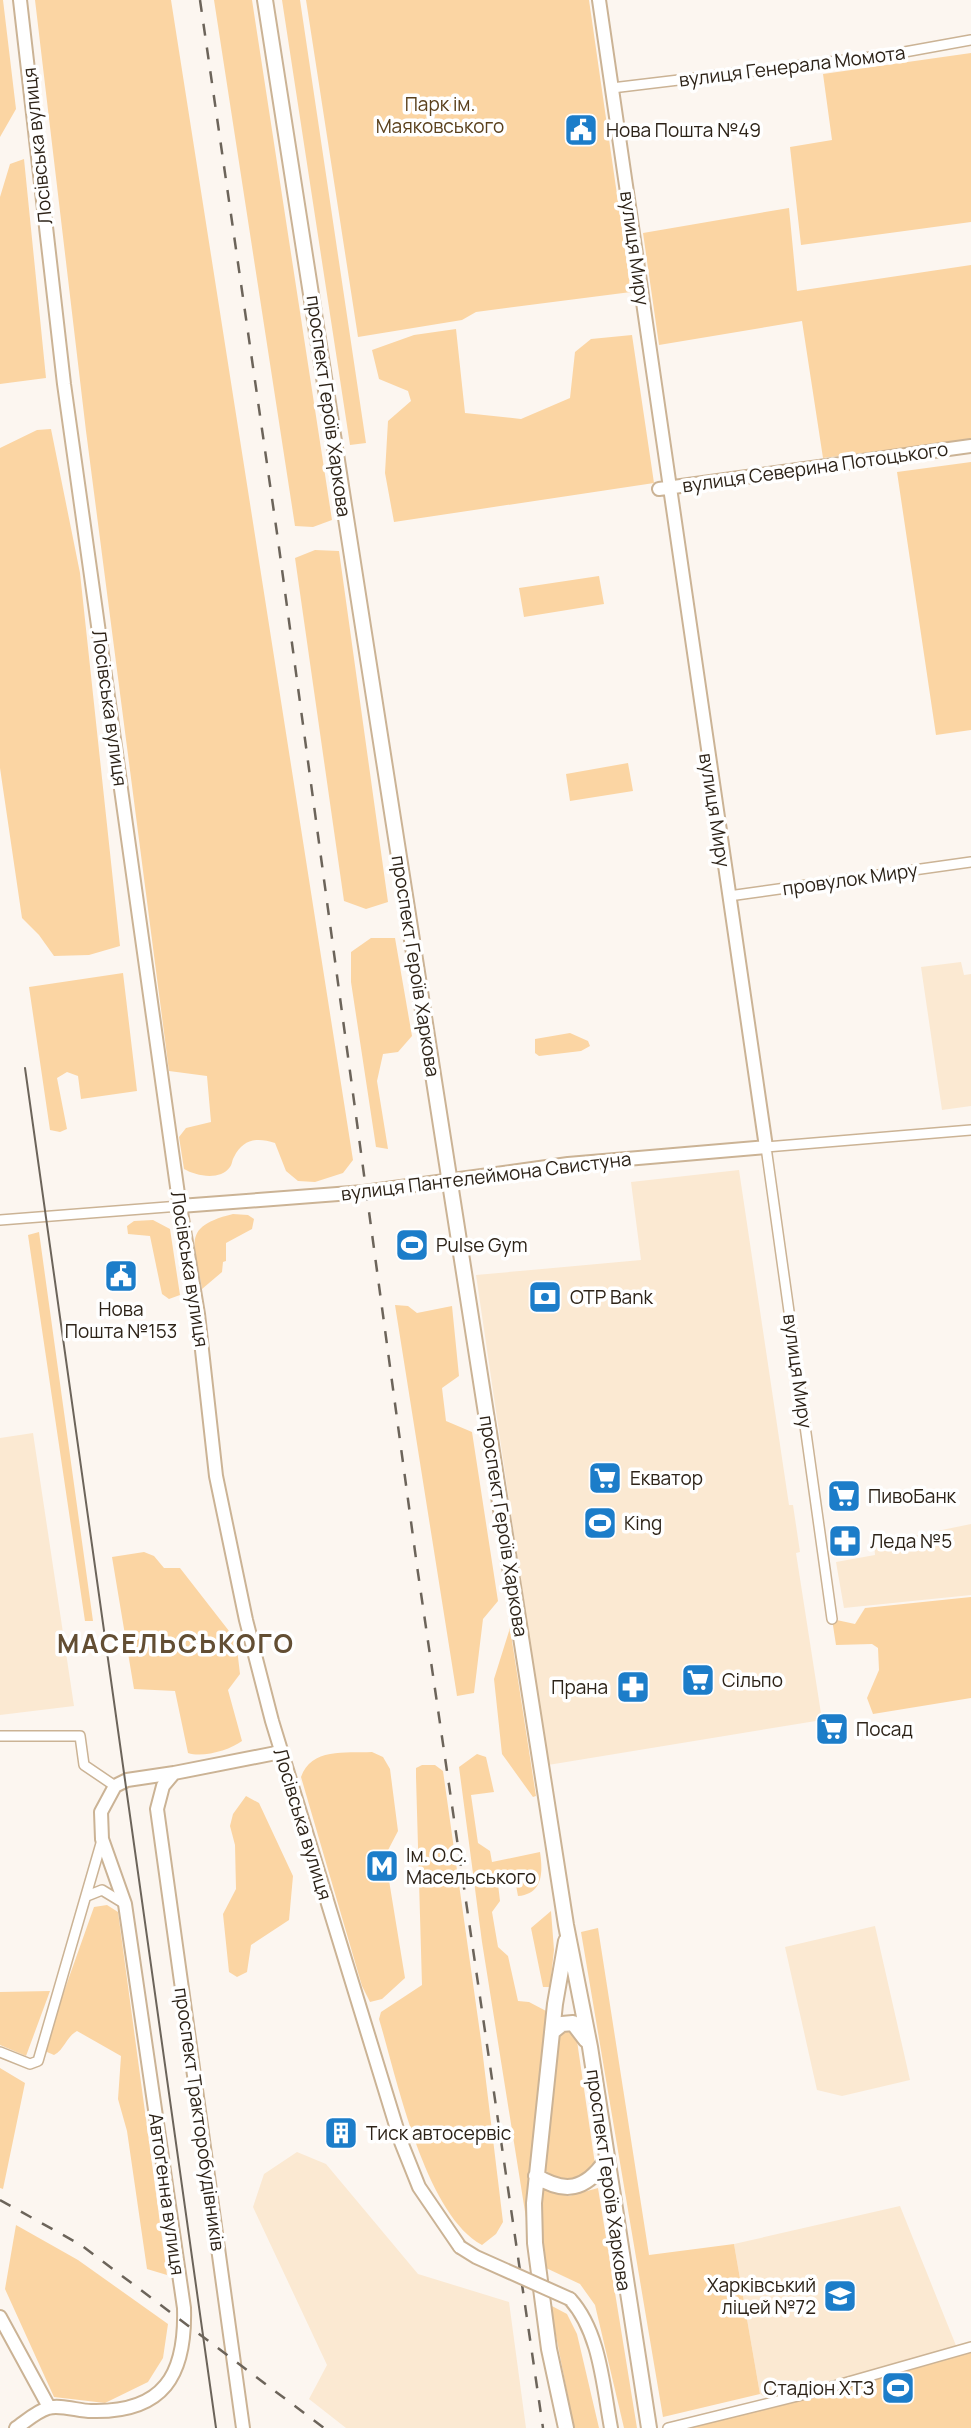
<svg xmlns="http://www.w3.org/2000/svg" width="971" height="2428" font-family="Manrope,sans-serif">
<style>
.built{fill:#fbe9d2}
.green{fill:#fbd5a3}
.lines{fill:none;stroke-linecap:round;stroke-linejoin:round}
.street-casing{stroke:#cbb395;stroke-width:12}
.secondary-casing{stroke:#cbb395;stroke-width:16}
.primary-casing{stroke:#cbb395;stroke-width:18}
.street{stroke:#fff;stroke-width:9}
.secondary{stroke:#fff;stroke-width:12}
.primary{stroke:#fff;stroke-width:14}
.tram{stroke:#6c645a;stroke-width:2}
.rail{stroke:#6c645a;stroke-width:2.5;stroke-dasharray:12 12;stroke-linecap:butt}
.secondary-bridge-casing{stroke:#cbb395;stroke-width:16;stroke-linecap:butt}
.secondary-bridge{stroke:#fff;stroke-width:12}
.labels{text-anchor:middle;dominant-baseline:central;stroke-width:7;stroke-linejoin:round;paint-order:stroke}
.street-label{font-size:19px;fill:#2d2318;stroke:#fff}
.park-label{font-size:19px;fill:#5b411d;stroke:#fff}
.poi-label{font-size:19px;fill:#2d2318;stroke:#fff;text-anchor:start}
.district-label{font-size:26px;font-weight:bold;letter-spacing:2px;fill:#634e33;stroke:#fff}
</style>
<rect width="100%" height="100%" fill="#fcf6f0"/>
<path class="built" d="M 961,962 L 964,975 L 971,974 L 971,1106 L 942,1110 L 921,967 Z
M 739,1170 L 789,1505 L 793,1505 L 800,1552 L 796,1553 L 822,1720 L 548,1765 L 476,1275 L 641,1260 L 631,1182 Z
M 33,1433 L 74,1706 L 0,1715 L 0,1438 Z
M 971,1524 L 971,1595 L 844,1608 L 836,1562 L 875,1555 L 874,1544 Z
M 875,1926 L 910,2080 L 842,2096 L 817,2090 L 785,1947 Z
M 297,2152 L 326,2164 L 418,2274 L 509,2302 L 526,2428 L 346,2428 L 309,2399 L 327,2365 L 253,2207 L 264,2174 Z
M 900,2206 L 957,2348 L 769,2400 L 760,2394 L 734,2244 Z"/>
<path class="green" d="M 0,0 L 3,0 L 16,109 L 0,137 Z
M 35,0 L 171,0 L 353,1160 L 343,1173 L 315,1182 L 298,1181 L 286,1171 L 275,1143 C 257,1137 243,1139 234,1157 C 232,1160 232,1165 230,1167 C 220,1181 196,1176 184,1169 L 179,1137 L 186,1128 L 211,1122 L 207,1076 L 169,1071 L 86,431 Z
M 214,0 L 252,0 L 332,520 L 313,527 L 295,526 Z
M 282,0 L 300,0 L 366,443 L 350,445 Z
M 306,0 L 589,0 L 631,292 L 476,312 L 462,320 L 358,337 Z
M 971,53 L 971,222 L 801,245 L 790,147 L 832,140 L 823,74 Z
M 24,159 L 46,378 L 0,384 L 0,197 L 10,164 Z
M 789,208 L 797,291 L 971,265 L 971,440 L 823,458 L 802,321 L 659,345 L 643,233 Z
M 456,329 L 465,413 L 521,419 L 570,398 L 575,352 L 591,339 L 632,335 L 654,483 L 394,522 L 385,473 L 388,421 L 411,401 L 408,391 L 379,379 L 372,350 L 414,335 Z
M 51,429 L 80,573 L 120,946 L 89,955 L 54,956 L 39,935 L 22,918 L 0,768 L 0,448 L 37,430 Z
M 971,462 L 971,730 L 936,735 L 897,472 Z
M 315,550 L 339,551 L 388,902 L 366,909 L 344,901 L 295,558 Z
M 599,576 L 604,604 L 524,617 L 519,588 Z
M 628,763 L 633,791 L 570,801 L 566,774 Z
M 371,938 L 395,938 L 412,1036 L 398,1052 L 383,1054 L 377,1081 L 388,1149 L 376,1147 L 351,982 L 351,952 Z
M 123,973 L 137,1091 L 81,1099 L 78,1076 L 67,1072 L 57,1078 L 67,1129 L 60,1132 L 50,1130 L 29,987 Z
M 570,1033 L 588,1041 L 590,1046 L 581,1051 L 539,1056 L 535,1053 L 535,1039 Z
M 233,1214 L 248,1215 L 254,1219 L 252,1229 L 226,1243 L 226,1261 L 223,1262 L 222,1272 L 202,1289 C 195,1244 180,1227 233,1214 Z
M 153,1220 L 170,1229 L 180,1295 L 169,1299 L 162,1294 L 150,1236 L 128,1234 L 127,1226 L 134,1221 Z
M 39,1232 L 93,1621 L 85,1621 L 28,1235 Z
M 395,1305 L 408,1306 L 417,1313 L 452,1306 L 459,1376 L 442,1388 L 446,1421 L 472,1432 L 498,1601 L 483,1619 L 474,1693 L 457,1696 Z
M 144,1552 L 154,1556 L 164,1568 L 180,1568 L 236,1640 L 240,1674 L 228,1690 L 242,1741 C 230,1750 203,1758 188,1753 L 175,1691 L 134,1689 L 112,1557 Z
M 971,1597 L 971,1698 L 873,1714 L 867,1698 L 879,1670 L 878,1648 L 872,1644 L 836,1645 L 832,1619 L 855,1624 L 865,1608 Z
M 510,1628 L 536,1796 L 533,1797 L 502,1754 L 494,1679 Z
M 372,1752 L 383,1757 L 390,1769 L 398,1831 L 385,1856 L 405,1978 L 382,1999 L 370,2002 L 362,1986 L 301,1777 C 311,1748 345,1753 372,1752 Z
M 477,1754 L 486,1757 L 494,1792 L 471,1795 L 478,1843 L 490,1851 L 492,1862 L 540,1852 C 543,1872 543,1894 518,1896 L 515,1880 L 498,1884 L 500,1901 L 492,1912 L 498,1947 L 508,1956 L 518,2001 L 529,2002 L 548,2012 L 526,2218 L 482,1942 L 459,1767 Z
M 422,1765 L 435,1765 L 443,1771 L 481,2040 L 503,2222 L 496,2234 L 482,2245 C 425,2214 397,2079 379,2019 L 381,2012 L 422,1985 L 416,1777 L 416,1768 Z
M 246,1796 L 259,1803 L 293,1876 L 289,1920 L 251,1945 L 247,1972 L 237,1977 L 229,1972 L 223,1914 L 236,1889 L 235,1845 L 230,1826 L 233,1814 Z
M 107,1905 L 118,1912 L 167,2275 L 147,2269 L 127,2131 L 118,2099 L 121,2056 L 77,2031 C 66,2037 65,2049 54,2055 L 47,2052 L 45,2045 L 94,1907 Z
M 551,1911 L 554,1950 L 550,1987 L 543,1987 L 531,1928 Z
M 598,1928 L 649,2255 L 734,2244 L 760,2394 L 663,2417 L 581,1932 Z
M 50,1991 L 26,2056 L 0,2045 L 0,1992 Z
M 568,2027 L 576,2034 L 595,2164 C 578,2183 563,2187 543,2168 L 558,2033 Z
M 0,2068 L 25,2083 L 3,2189 L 0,2188 Z
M 598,2188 L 637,2428 L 624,2428 L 595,2305 L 580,2284 L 546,2268 L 540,2215 L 541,2189 L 569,2196 Z
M 16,2225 L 78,2260 L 168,2324 L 163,2358 L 148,2382 L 105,2403 L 54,2397 L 5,2289 Z
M 550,2305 L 567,2314 L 577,2334 L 599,2428 L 574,2428 Z
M 971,2349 L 971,2428 L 679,2428 Z"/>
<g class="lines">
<defs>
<path id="street" d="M 612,88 L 888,55 L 971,40
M 729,896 L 971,862
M 0,1220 L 180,1206
M 832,1619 L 766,1147 L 971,1130
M 0,1736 L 80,1736 L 84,1765 L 115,1786
M 87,1896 L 102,1890 L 125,1904
M 0,2052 L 30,2064 L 38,2061 L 102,1840
M 668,2428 L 806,2394 L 971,2347"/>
<path id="secondary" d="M 20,0 L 64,384 L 178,1194 L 198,1314 L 216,1476 L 246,1620 L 272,1721 L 401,2142 L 419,2187 L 460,2247
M 659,489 L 971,446
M 180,1206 L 364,1192 L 568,1164 L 766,1147 L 599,0
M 570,2299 C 600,2332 603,2386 611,2428
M 0,2317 L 49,2407
M 16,2428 C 25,2422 37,2411 48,2408 C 59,2404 79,2411 91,2411 C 164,2413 186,2375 184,2308 L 125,1904 L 102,1839 L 101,1812 L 115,1786 L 127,1780 L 174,1773
M 243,2428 L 157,1809 L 163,1786 L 174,1773 L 281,1752"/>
<path id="primary" d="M 265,0 L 566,1925 L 590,2047 L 649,2428
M 566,1941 L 555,2004 L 534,2203 L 535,2243 L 549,2349 L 566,2428
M 552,2032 L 562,2024 L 573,2023 L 586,2040
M 536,2176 C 565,2194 585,2190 605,2162"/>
</defs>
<use href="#street" class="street-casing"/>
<use href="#secondary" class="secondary-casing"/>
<use href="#primary" class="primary-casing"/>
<use href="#street" class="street"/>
<use href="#secondary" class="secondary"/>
<use href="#primary" class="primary"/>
<path class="tram" d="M 25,1068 L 216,2428"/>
<path class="rail" d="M 200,0 L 278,540 L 417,1566 L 543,2428
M 0,2200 L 81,2245 L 324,2428"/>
<defs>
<path id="secondary-bridge" d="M 460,2247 L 476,2257 L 570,2299"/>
</defs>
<use href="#secondary-bridge" class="secondary-bridge-casing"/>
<use href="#secondary-bridge" class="secondary-bridge"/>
</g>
<defs>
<symbol id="civic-square" viewBox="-11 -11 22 22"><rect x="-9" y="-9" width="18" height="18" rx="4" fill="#1c7dc9" stroke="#fff"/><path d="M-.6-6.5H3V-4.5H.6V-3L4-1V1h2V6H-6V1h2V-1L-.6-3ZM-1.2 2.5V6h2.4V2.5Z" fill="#fff"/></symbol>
<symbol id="stadium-square" viewBox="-11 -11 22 22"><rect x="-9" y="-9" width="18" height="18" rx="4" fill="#1c7dc9" stroke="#fff"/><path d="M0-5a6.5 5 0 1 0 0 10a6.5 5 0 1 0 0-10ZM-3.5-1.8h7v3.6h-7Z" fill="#fff"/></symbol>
<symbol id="bank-square" viewBox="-11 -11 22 22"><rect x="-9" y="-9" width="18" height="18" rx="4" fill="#1c7dc9" stroke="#fff"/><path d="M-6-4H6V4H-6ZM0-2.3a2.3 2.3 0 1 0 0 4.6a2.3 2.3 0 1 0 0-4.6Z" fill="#fff"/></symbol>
<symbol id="supermarket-square" viewBox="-11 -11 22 22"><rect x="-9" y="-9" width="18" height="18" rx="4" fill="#1c7dc9" stroke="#fff"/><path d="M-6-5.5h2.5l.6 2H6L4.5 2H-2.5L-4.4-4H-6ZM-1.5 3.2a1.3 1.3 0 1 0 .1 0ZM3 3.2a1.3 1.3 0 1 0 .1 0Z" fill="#fff"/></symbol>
<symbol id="pharmacy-square" viewBox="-11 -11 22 22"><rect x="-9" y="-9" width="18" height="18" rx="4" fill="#1c7dc9" stroke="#fff"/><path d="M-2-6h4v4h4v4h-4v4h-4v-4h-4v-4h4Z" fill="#fff"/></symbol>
<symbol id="metro-square" viewBox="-11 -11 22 22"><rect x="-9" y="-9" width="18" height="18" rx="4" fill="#1c7dc9" stroke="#fff"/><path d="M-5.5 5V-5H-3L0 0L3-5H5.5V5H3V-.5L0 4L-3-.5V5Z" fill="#fff"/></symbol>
<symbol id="building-square" viewBox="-11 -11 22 22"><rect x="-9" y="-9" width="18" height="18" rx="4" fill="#1c7dc9" stroke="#fff"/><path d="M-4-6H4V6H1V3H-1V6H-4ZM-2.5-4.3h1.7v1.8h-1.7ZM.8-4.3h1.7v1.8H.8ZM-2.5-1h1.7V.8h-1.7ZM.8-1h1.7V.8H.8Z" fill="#fff"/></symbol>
<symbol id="school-square" viewBox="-11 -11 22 22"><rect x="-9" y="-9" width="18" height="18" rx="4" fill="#1c7dc9" stroke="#fff"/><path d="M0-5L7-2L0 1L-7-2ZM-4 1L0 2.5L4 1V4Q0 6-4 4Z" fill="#fff"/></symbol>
</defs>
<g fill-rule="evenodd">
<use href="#civic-square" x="562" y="111" width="38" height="38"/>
<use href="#stadium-square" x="393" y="1226" width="38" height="38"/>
<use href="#civic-square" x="102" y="1257" width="38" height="38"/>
<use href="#bank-square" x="526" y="1278" width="38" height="38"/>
<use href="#supermarket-square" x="586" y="1459" width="38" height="38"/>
<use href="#supermarket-square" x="825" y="1477" width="38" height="38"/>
<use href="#stadium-square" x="581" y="1504" width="38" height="38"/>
<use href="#pharmacy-square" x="826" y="1522" width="38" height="38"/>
<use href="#supermarket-square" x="679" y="1661" width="38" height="38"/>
<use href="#pharmacy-square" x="614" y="1668" width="38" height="38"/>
<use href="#supermarket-square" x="813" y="1710" width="38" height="38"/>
<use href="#metro-square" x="363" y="1847" width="38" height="38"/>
<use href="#building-square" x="322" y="2114" width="38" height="38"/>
<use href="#school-square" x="821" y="2277" width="38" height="38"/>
<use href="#stadium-square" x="879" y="2369" width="38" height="38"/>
</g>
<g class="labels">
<g class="street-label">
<text transform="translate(792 66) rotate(-7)">вулиця Генерала Момота</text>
<text transform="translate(37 146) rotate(-96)">Лосівська вулиця</text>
<text transform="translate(635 248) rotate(82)">вулиця Миру</text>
<text transform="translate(329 406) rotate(82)">проспект Героїв Харкова</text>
<text transform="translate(815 467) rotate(-8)">вулиця Северина Потоцького</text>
<text transform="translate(110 708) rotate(82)">Лосівська вулиця</text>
<text transform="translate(715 810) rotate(81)">вулиця Миру</text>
<text transform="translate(850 879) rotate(-8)">провулок Миру</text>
<text transform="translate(416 966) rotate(81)">проспект Героїв Харкова</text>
<text transform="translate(486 1176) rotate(-7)">вулиця Пантелеймона Свистуна</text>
<text transform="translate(190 1269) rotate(81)">Лосівська вулиця</text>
<text transform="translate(798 1371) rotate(82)">вулиця Миру</text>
<text transform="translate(504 1526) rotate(81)">проспект Героїв Харкова</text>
<text transform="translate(303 1824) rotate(73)">Лосівська вулиця</text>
<text transform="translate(200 2119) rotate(82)">проспект Тракторобудівників</text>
<text transform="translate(609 2180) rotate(82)">проспект Героїв Харкова</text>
<text transform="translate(167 2194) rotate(82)">Автоґенна вулиця</text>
</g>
<g class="park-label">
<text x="440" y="104">Парк ім.<tspan x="440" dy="22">Маяковського</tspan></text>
</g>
<g class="poi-label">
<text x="606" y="130">Нова Пошта №49</text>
<text x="436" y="1245">Pulse Gym</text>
<text x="570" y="1297">OTP Bank</text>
<text x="121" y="1309" text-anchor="middle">Нова<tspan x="121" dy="22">Пошта №153</tspan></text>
<text x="630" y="1478">Екватор</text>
<text x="868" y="1496">ПивоБанк</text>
<text x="624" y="1523">King</text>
<text x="870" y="1541">Леда №5</text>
<text x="722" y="1680">Сільпо</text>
<text x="608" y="1687" text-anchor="end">Прана</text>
<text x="856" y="1729">Посад</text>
<text x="406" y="1855">Ім. О.С.<tspan x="406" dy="22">Масельського</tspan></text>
<text x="366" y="2133">Тиск автосервіс</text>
<text x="816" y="2285" text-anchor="end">Харківський<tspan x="816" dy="22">ліцей №72</tspan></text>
<text x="874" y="2388" text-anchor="end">Стадіон ХТЗ</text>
</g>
<g class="district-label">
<text x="176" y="1643">МАСЕЛЬСЬКОГО</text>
</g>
</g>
</svg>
